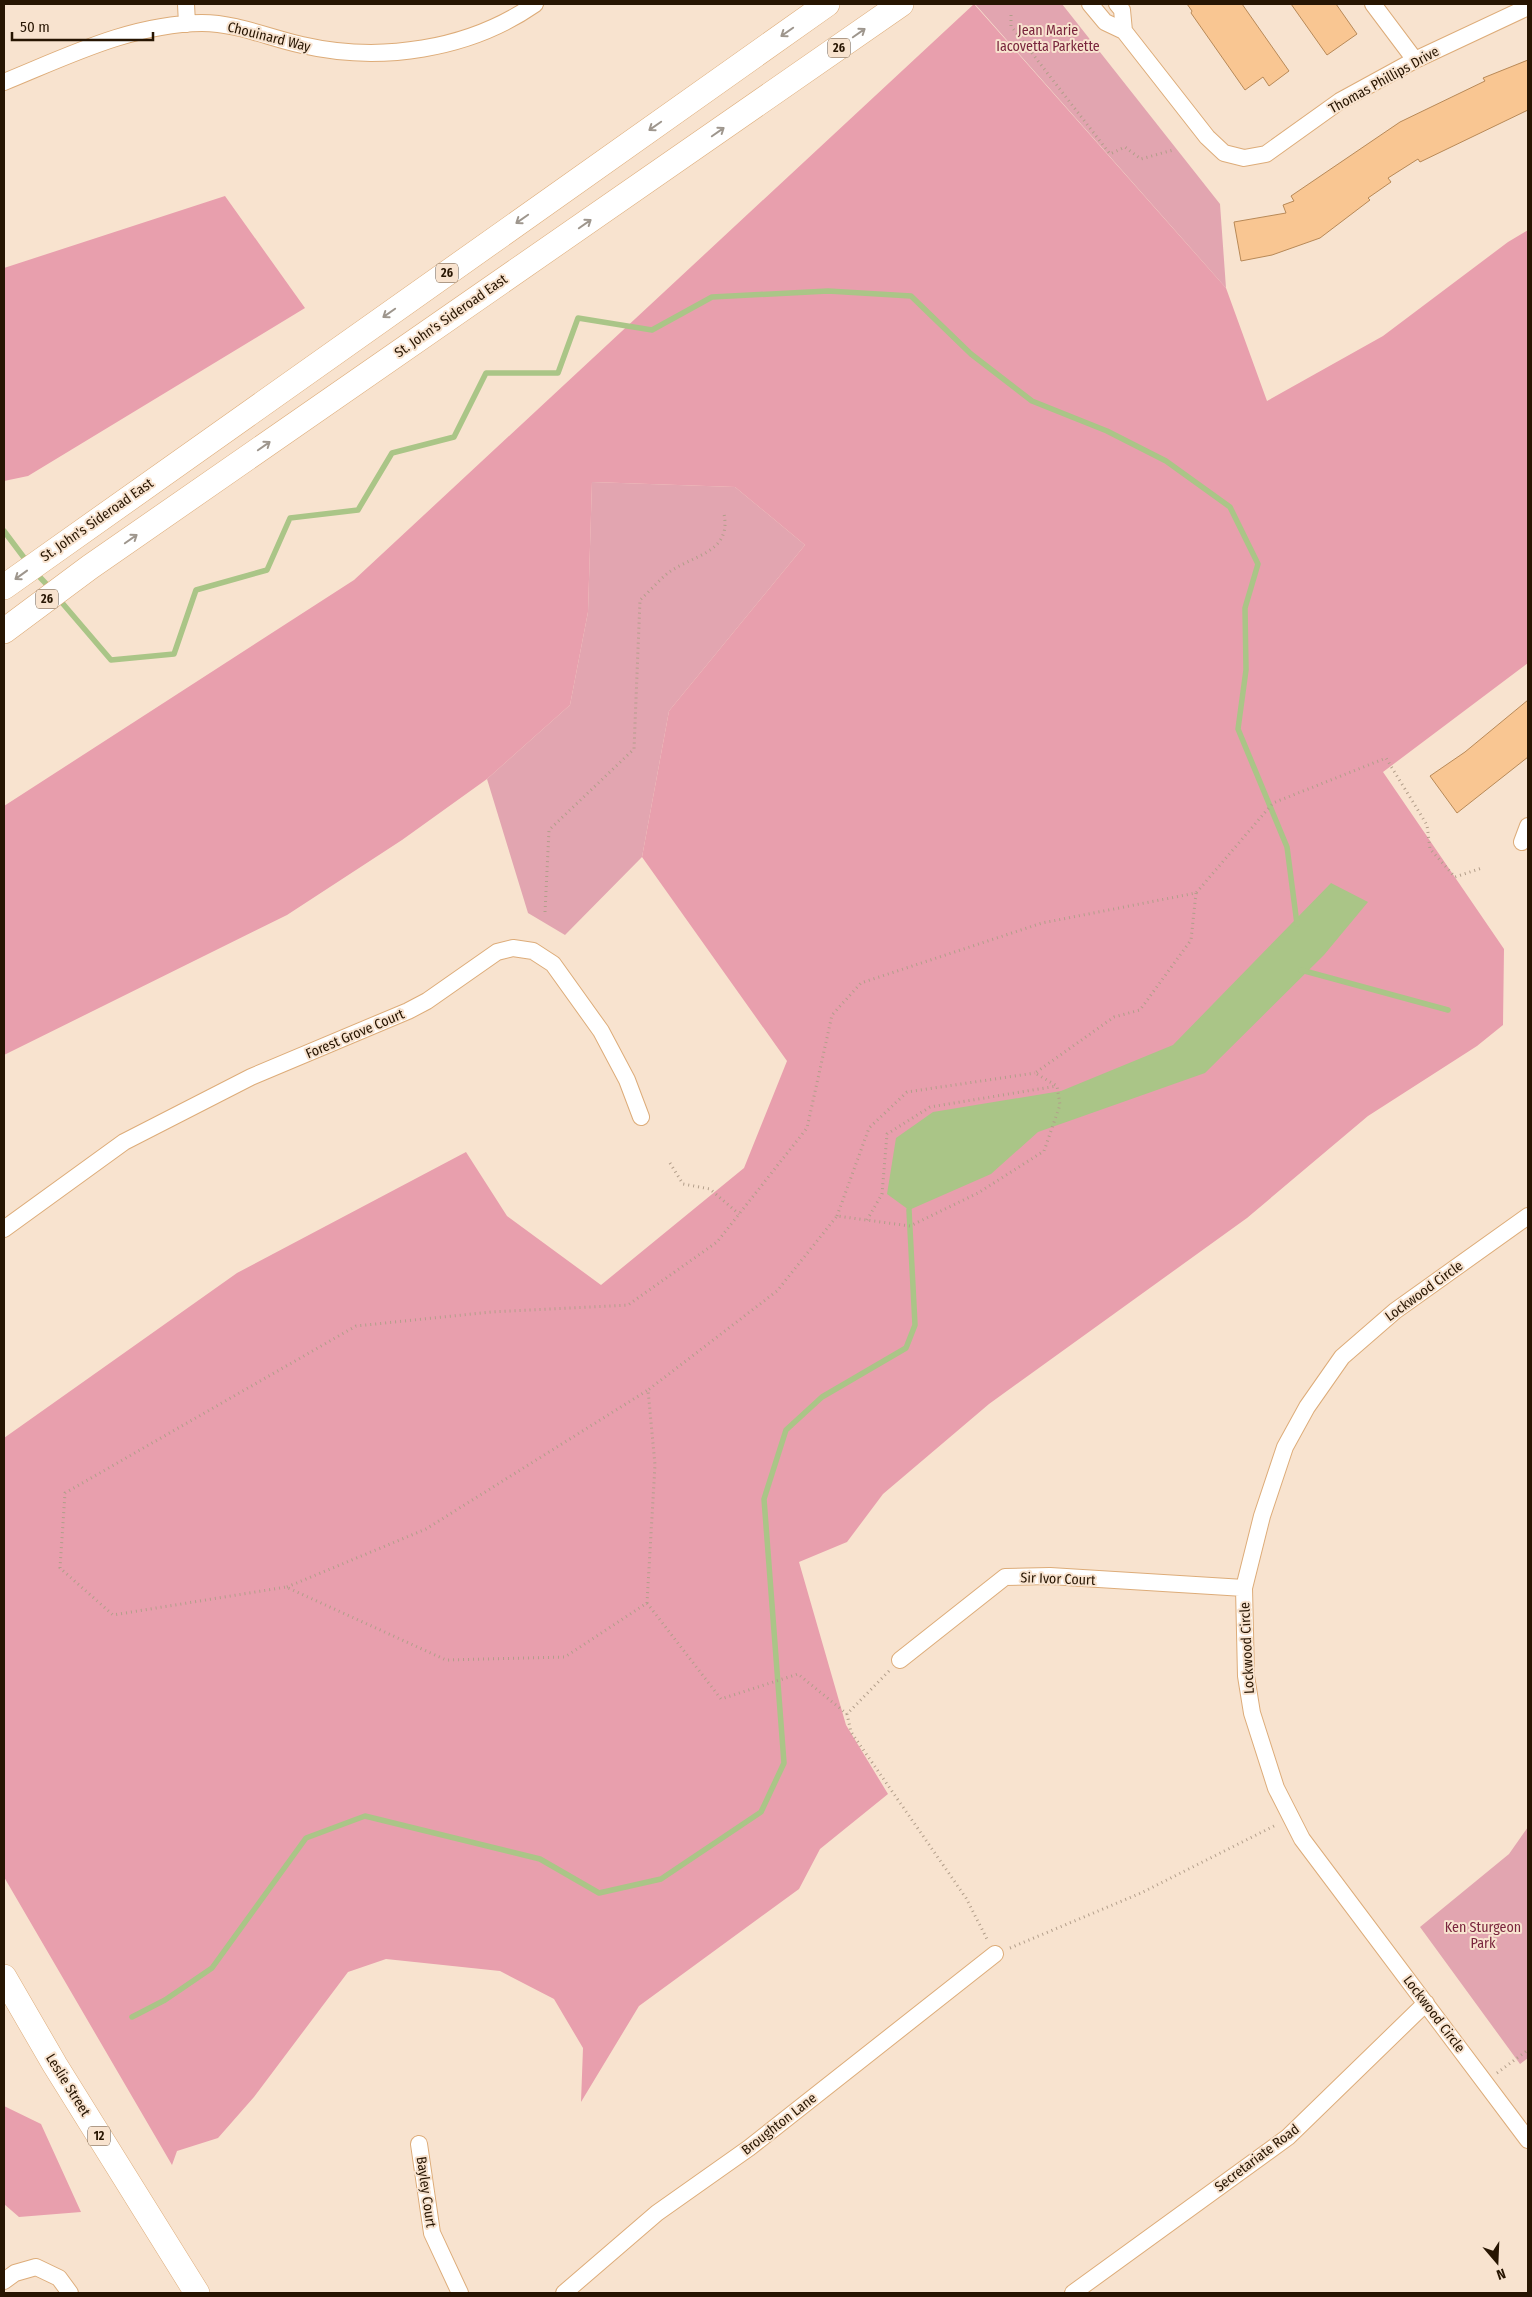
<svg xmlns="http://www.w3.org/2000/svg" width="1532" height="2297" font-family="'Fira Sans Condensed',sans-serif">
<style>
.green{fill:#e2a5b0}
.forest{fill:#e89fad}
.water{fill:#aac587}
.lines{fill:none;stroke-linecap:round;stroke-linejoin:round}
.stream{stroke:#aac587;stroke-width:5.5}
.building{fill:#f9c692;stroke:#b88957}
.street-casing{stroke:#ddac79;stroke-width:18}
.primary-casing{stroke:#ddac79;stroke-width:26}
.path{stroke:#b29e8a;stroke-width:3;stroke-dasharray:1 4;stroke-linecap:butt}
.street{stroke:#fff;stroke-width:16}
.primary{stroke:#fff;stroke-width:25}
.oneway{stroke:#9e968d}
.labels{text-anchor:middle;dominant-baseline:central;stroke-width:4;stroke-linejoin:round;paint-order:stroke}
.shield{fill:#f8e3cf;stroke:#665340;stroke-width:1}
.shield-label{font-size:12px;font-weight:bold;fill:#271502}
.park-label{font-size:14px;fill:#79253d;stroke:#f8e3cf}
.street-label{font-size:14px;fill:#271502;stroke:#f8e3cf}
</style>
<rect width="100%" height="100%" fill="#f8e3cf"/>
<path class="green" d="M 975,4 L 1062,4 L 1220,204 L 1226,288 Z
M 592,482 L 735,487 L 805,545 L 669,711 L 642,857 L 565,935 L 528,913 L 487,779 L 570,705 L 588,612 Z
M 1528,1827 L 1528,2058 L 1520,2064 L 1420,1927 L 1509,1854 Z"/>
<path class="forest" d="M 974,4 L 1226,288 L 1267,401 L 1383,336 L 1508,242 L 1528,230 L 1528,663 L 1383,772 L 1504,949 L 1503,1025 L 1477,1046 L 1368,1116 L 1247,1218 L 989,1404 L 883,1494 L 847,1542 L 799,1562 L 846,1725 L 888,1794 L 820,1849 L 799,1889 L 639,2006 L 581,2102 L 583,2048 L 554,1999 L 500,1971 L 386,1959 L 348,1972 L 254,2097 L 218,2138 L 177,2151 L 172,2165 L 4,1877 L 4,1438 L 237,1273 L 466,1152 L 507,1216 L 601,1285 L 744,1168 L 787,1061 L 642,857 L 669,711 L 805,545 L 735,487 L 592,482 L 588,612 L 570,705 L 487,779 L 402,840 L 287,915 L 4,1055 L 4,806 L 354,580 Z
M 225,196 L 305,308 L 28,476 L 4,481 L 4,268 Z
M 4,2106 L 41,2124 L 81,2212 L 19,2217 L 4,2204 Z"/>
<path class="water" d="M 1331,883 L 1368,902 L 1324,955 L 1205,1073 L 1038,1132 L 991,1174 L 909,1210 L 887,1194 L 896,1138 L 933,1112 L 1061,1091 L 1173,1045 Z"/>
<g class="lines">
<path class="stream" d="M 4,531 L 28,563
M 35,572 L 51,589
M 58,598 L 111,660 L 174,654 L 196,590 L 267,570 L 290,518 L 358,510 L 392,453 L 454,437 L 486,373 L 558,373 L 578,318 L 652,330 L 712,297 L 828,291 L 911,296 L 971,354 L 1032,401 L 1107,431 L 1166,461 L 1230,507 L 1258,564 L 1245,608 L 1246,670 L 1238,729 L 1287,847 L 1297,924
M 1301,970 L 1448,1010
M 132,2017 L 165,2000 L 212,1968 L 306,1838 L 365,1816 L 540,1859 L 599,1893 L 661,1879 L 761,1812 L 784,1763 L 764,1499 L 786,1430 L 822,1397 L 906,1348 L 915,1325 L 909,1210"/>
</g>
<path class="building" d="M 1187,4 L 1242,4 L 1289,71 L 1269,86 L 1263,77 L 1245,90 L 1191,13 L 1192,11 Z
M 1291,4 L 1336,4 L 1357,34 L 1327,55 Z
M 1528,60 L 1528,110 L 1420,162 L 1418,159 L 1388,178 L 1391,182 L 1368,198 L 1370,200 L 1320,238 L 1272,255 L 1241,261 L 1234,222 L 1286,213 L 1283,205 L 1294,201 L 1291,196 L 1400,122 L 1485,81 L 1483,78 Z
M 1528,700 L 1528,757 L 1457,813 L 1430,776 L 1465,752 Z"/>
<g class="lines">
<defs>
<path id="street" d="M 186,4 L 187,24
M 1090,4 L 1105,22 L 1124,31 L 1207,137 L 1224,153 L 1244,158 L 1266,154 L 1340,101 L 1415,60 L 1528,7
M 1117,4 L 1122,10 L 1124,31
M 1373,4 L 1415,60
M 4,82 C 68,56 131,24 202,23 C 237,23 269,38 302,45 C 380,63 469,50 535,4
M 1522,842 L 1528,826
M 1528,1216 L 1395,1311 L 1342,1357 L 1307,1407 L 1285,1447 L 1262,1516 L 1244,1588 L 1246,1676 L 1252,1713 L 1276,1788 L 1302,1839 L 1528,2140
M 4,1229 L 124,1142 L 251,1077 L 408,1011 L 427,1001 L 497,952 L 513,948 L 533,951 L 553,964 L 601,1031 L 627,1080 L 641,1117
M 900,1660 L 1005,1577 L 1050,1576 L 1244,1588
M 419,2144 L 432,2233 L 460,2293
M 4,2281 L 15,2273 L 36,2267 L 59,2278 L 70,2293
M 564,2293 L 657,2213 L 749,2148 L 995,1954
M 1073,2293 L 1288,2137 L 1426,2003"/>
<path id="primary" d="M 4,587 L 827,4
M 4,631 L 90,567 L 901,4
M 4,1977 L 55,2065 L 197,2293"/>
</defs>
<use href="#street" class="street-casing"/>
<use href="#primary" class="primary-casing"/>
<path class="path" d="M 1011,15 L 1011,26 L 1110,154 L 1125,147 L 1141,159 L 1173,150
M 1196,893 L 1191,940 L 1140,1010 L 1114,1017 L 1035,1073 L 1057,1086 L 1060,1105 L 1044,1151 L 978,1193 L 910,1226 L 837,1216 L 777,1291 L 648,1390 L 655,1465 L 647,1603 L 565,1657 L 446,1660 L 286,1587 L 113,1615 L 60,1568 L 65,1493 L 356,1326 L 491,1312 L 628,1305 L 717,1242 L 807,1128 L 832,1015 L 861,983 L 1042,923 L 1196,893 L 1273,803 L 1386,758 L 1427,825 L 1430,849 L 1455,877 L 1482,868
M 545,912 L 549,830 L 634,749 L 640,600 C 649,592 658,581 668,573 C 692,555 732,553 724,514
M 670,1163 L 683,1184 L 710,1189 L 739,1214
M 837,1216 L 869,1128 L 907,1092 L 1035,1073
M 867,1220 L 882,1194 L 887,1134 L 930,1107 L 1057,1086
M 287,1587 L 426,1529 L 648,1390
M 647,1603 L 721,1699 L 798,1674 L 847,1714
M 889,1671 L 847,1714 L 851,1732 L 966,1898 L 988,1941
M 1010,1948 L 1141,1893 L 1276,1825
M 1497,2073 L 1528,2050"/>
<use href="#street" class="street"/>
<use href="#primary" class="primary"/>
</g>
<defs><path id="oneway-shaft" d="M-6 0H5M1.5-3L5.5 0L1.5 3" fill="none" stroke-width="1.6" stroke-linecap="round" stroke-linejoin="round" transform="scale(1.25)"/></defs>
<g class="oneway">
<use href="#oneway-shaft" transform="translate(787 32) rotate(145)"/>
<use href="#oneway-shaft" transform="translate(859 33) rotate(-35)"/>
<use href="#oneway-shaft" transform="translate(655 126) rotate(145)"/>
<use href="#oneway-shaft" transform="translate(718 132) rotate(-35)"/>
<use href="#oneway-shaft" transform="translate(522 219) rotate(145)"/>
<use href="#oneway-shaft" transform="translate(585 224) rotate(-35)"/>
<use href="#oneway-shaft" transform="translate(389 313) rotate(145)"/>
<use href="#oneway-shaft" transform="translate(264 446) rotate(-35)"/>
<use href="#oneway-shaft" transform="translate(131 539) rotate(-35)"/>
<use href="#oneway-shaft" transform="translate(21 575) rotate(144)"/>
</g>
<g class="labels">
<g class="shield">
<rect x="828" y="38.5" width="22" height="19" rx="4"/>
<rect x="436" y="263.5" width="22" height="19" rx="4"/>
<rect x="36" y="589.5" width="22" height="19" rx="4"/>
<rect x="88" y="2126.5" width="22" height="19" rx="4"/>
</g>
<g class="shield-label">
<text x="839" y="48">26</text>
<text x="447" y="273">26</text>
<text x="47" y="599">26</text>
<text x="99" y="2136">12</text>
</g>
<g class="park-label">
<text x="1048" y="30">Jean Marie<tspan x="1048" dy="16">Iacovetta Parkette</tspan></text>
<text x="1483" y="1927">Ken Sturgeon<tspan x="1483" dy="16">Park</tspan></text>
</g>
<g class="street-label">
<text transform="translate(269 37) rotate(14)">Chouinard Way</text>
<text transform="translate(1384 80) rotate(-29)">Thomas Phillips Drive</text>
<text transform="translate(451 316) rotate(-35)">St. John's Sideroad East</text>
<text transform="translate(97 520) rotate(-35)">St. John's Sideroad East</text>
<text transform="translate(355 1034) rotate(-23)">Forest Grove Court</text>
<text transform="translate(1424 1291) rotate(-36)">Lockwood Circle</text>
<text transform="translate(1058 1579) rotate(2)">Sir Ivor Court</text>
<text transform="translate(1247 1648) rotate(-93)">Lockwood Circle</text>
<text transform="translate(1434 2014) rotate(53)">Lockwood Circle</text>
<text transform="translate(68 2085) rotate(58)">Leslie Street</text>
<text transform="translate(779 2124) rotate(-38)">Broughton Lane</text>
<text transform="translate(1257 2158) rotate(-37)">Secretariate Road</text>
<text transform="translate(426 2192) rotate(82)">Bayley Court</text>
</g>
</g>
<rect width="1532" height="2297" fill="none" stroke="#271502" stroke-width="10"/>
<g transform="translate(1497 2262) rotate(161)" stroke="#f8e3cf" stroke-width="4" paint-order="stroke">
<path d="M0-4L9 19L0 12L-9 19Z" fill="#271502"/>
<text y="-8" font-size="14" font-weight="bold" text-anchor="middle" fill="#271502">N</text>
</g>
<path d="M12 32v8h141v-8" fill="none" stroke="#271502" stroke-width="2.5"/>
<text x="20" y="32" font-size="15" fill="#271502" stroke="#f8e3cf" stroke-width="4" paint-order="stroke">50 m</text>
</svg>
